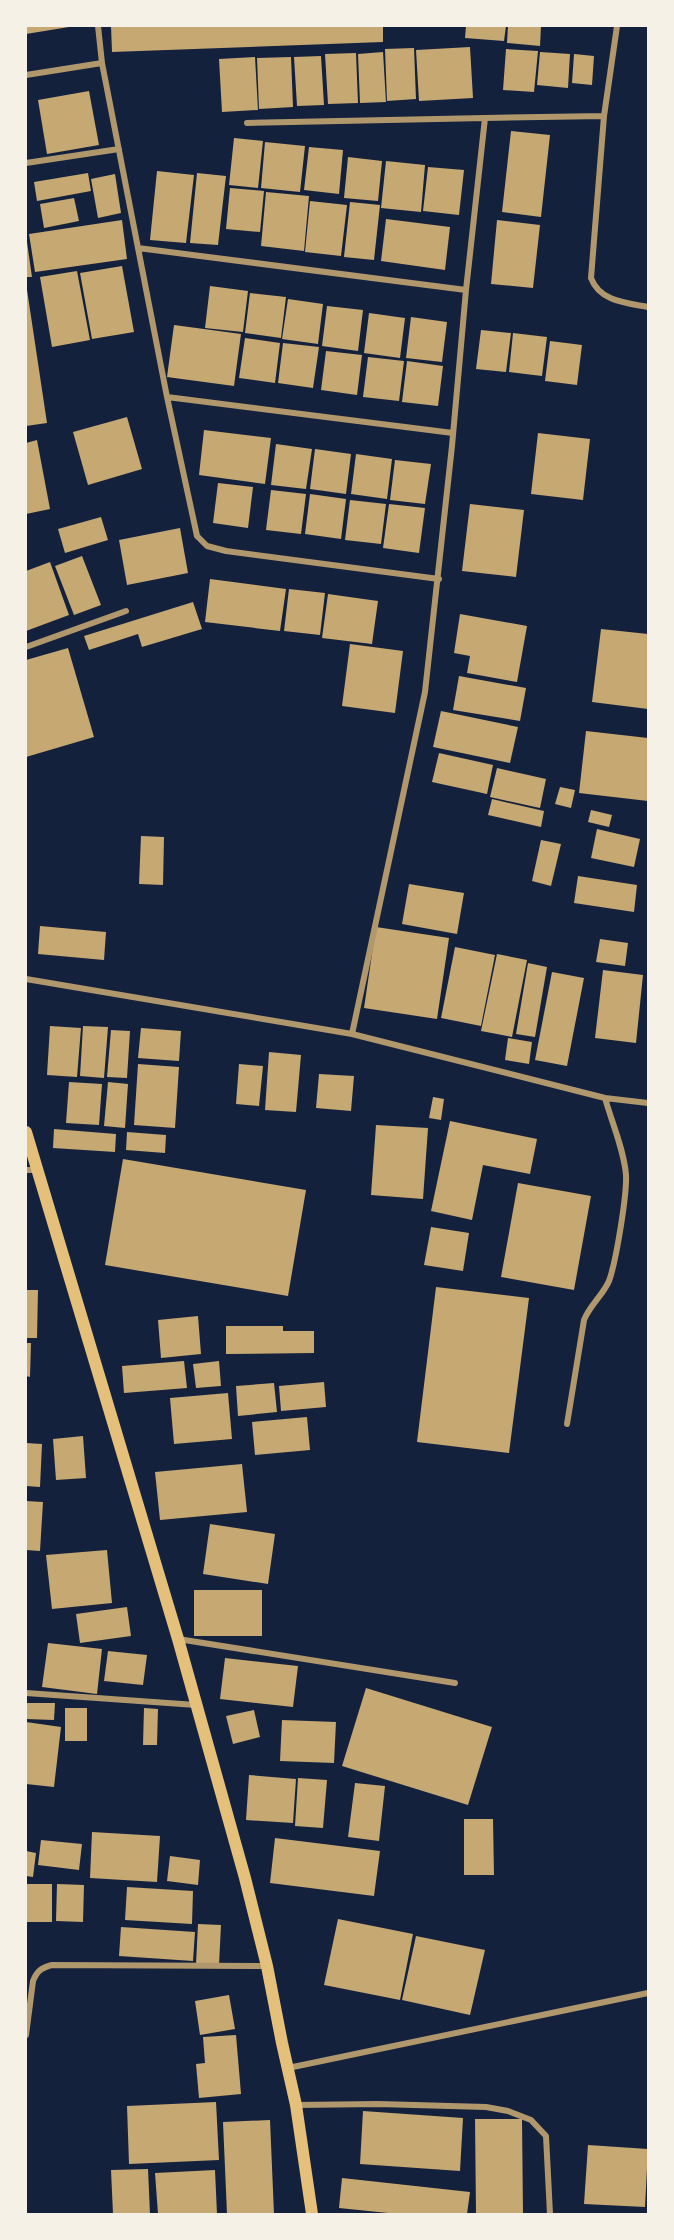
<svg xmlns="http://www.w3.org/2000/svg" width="674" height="2240" font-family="'Sofia Sans Condensed',sans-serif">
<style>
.building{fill:#c6a872}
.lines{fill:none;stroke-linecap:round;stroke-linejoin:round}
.minor{stroke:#b1986c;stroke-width:6}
.secondary{stroke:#e5c07b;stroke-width:12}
</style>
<rect width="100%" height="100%" fill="#14213d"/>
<path class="building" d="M 26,26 L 69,26 L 69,27 L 26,34 Z
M 111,26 L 383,26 L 383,42 L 112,52 Z
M 466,26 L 506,26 L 504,41 L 465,38 Z
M 508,26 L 541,26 L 540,46 L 507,43 Z
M 470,47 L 473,98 L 419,101 L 416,50 Z
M 414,48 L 416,99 L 387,101 L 385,49 Z
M 506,49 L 538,51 L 534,92 L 503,90 Z
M 383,52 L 386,102 L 360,103 L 358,54 Z
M 540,52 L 570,54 L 568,88 L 537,85 Z
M 356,53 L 358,103 L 328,104 L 325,54 Z
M 574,54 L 594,56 L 592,85 L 572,83 Z
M 321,56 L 324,105 L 297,106 L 294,57 Z
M 255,57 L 258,110 L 222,112 L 219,59 Z
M 291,57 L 293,107 L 259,109 L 257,58 Z
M 89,91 L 99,145 L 47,154 L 38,100 Z
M 511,131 L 550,135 L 541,217 L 502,212 Z
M 234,138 L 263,141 L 258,188 L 229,185 Z
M 265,142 L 305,146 L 300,192 L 261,188 Z
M 309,147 L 343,150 L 339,194 L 304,190 Z
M 348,157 L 382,161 L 378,201 L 344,198 Z
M 386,161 L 425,165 L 421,212 L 381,208 Z
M 428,167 L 464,170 L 459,215 L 423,211 Z
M 157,171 L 194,175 L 186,243 L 150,240 Z
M 88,173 L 91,191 L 37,201 L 34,182 Z
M 197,173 L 226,176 L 218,245 L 190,243 Z
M 115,174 L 121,213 L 98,218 L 91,179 Z
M 230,188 L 264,191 L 260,232 L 226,229 Z
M 266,192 L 309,196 L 304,251 L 261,246 Z
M 74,198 L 79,221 L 44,228 L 40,204 Z
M 310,201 L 347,205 L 341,256 L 305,252 Z
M 350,202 L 380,205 L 374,260 L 344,257 Z
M 386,219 L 450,227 L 445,270 L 381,261 Z
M 122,220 L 127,259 L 35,272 L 29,234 Z
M 497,220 L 540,225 L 533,288 L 491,284 Z
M 26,235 L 32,277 L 26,277 Z
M 122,266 L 134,332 L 92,339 L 80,273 Z
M 77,271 L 90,340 L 52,347 L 40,277 Z
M 26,283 L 47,423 L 26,426 Z
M 210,286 L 248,291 L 243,332 L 205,328 Z
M 250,293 L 286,297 L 281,338 L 245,333 Z
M 288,299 L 323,304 L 318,344 L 282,339 Z
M 327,306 L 363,310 L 358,351 L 322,346 Z
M 369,313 L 405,318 L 400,358 L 364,353 Z
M 411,317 L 447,322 L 442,362 L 406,358 Z
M 174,325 L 241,334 L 234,386 L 167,377 Z
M 481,330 L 511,333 L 506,372 L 476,369 Z
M 513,333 L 547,337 L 542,376 L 509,372 Z
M 245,338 L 280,343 L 275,383 L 239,378 Z
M 550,341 L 582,345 L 577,385 L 545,381 Z
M 283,343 L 319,347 L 313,388 L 278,383 Z
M 326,351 L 362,355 L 357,395 L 321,390 Z
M 368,357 L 404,361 L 399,401 L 363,397 Z
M 407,361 L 443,366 L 438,406 L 402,402 Z
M 127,417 L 142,469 L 88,485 L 73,432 Z
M 204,430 L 271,438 L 265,484 L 199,475 Z
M 538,433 L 590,439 L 583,500 L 531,494 Z
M 37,440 L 50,509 L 26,514 L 26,443 Z
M 276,444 L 312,449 L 306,489 L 271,485 Z
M 315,449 L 351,454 L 346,494 L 310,489 Z
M 356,454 L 392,459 L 387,499 L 351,494 Z
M 395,460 L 431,464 L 425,504 L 390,500 Z
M 218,483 L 253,487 L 248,528 L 213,523 Z
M 271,490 L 306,494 L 301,534 L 266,530 Z
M 310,494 L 346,499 L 341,539 L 305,534 Z
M 350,500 L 386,504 L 381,544 L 345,540 Z
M 389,504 L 425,508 L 419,553 L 383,548 Z
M 470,504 L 524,510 L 516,577 L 462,571 Z
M 101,517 L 108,540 L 65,553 L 58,529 Z
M 180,528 L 188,573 L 127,585 L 119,540 Z
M 82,556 L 101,605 L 74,615 L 55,566 Z
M 50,562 L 69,615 L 26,631 L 26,571 Z
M 210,579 L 286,589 L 280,631 L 205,622 Z
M 289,589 L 325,593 L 320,635 L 284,631 Z
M 328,594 L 378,601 L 372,644 L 322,638 Z
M 193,602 L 202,629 L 142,647 L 138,634 L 89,650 L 84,636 Z
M 460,614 L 527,626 L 517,682 L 467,673 L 470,656 L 454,653 Z
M 601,629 L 648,634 L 648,709 L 592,702 Z
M 350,644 L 403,651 L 395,713 L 342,706 Z
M 68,648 L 94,737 L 26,757 L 26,660 Z
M 459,676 L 526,688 L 520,721 L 453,710 Z
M 441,711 L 518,727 L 510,763 L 433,747 Z
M 586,731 L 648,738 L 648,801 L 579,793 Z
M 439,753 L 493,765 L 487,794 L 432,782 Z
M 497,768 L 546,779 L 540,808 L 490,797 Z
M 560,787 L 575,790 L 571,808 L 555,804 Z
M 492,799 L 544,811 L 541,827 L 488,815 Z
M 591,810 L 612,815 L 609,827 L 588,822 Z
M 597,829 L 640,839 L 634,867 L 591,858 Z
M 141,836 L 164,837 L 163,885 L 139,884 Z
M 541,840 L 561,844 L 551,886 L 532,881 Z
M 578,876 L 637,885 L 634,912 L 574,903 Z
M 409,884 L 464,893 L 457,934 L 402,924 Z
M 40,926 L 106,932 L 104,960 L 38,954 Z
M 376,927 L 449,938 L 437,1019 L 364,1008 Z
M 600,939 L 628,943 L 625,966 L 596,962 Z
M 455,947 L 495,955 L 481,1026 L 441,1018 Z
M 497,954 L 527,960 L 512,1037 L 481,1031 Z
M 528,963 L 547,967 L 535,1037 L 516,1034 Z
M 603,970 L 643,975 L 636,1043 L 595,1038 Z
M 552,972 L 584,978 L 567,1066 L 535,1060 Z
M 50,1026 L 81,1028 L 77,1077 L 47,1075 Z
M 83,1026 L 108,1027 L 104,1078 L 80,1076 Z
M 141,1028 L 181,1031 L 179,1061 L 138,1058 Z
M 111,1030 L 130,1031 L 127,1078 L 107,1077 Z
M 508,1038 L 532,1042 L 529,1064 L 505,1060 Z
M 269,1052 L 301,1055 L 296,1112 L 265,1110 Z
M 138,1064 L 179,1067 L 175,1128 L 134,1125 Z
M 239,1064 L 263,1066 L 259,1106 L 236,1104 Z
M 319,1074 L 354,1076 L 351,1111 L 316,1108 Z
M 69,1082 L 102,1084 L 99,1125 L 66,1123 Z
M 108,1082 L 128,1084 L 125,1128 L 104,1126 Z
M 433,1097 L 444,1099 L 441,1120 L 429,1118 Z
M 450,1121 L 537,1139 L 530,1174 L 483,1165 L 472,1220 L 431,1211 Z
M 376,1125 L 428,1128 L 423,1199 L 371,1195 Z
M 54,1129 L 116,1134 L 115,1152 L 53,1148 Z
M 127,1132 L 166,1135 L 165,1153 L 126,1150 Z
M 123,1159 L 306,1190 L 288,1296 L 105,1265 Z
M 518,1183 L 591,1196 L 574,1290 L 501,1277 Z
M 431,1227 L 469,1233 L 463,1271 L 424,1265 Z
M 436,1287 L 529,1298 L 509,1453 L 417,1442 Z
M 26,1290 L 38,1290 L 37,1338 L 26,1338 Z
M 198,1316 L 201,1354 L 161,1358 L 158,1320 Z
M 226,1326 L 283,1326 L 283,1331 L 314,1331 L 314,1353 L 226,1354 Z
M 26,1343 L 31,1343 L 30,1377 L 26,1376 Z
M 184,1361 L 187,1388 L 124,1393 L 122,1366 Z
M 219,1361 L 221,1386 L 196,1388 L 193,1364 Z
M 324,1382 L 326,1407 L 281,1411 L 279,1386 Z
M 274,1383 L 277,1412 L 238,1416 L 236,1386 Z
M 228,1393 L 232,1439 L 174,1444 L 170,1398 Z
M 307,1417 L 310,1450 L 255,1455 L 252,1422 Z
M 83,1436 L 86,1478 L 56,1480 L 53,1439 Z
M 26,1443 L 42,1444 L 40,1487 L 26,1486 Z
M 242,1464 L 247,1512 L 160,1520 L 155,1472 Z
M 26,1501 L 43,1502 L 40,1551 L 26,1550 Z
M 210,1524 L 275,1534 L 268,1584 L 203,1574 Z
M 107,1550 L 112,1603 L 52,1609 L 46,1555 Z
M 194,1590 L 262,1590 L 262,1636 L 194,1636 Z
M 127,1607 L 131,1636 L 80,1643 L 76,1614 Z
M 48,1643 L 102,1649 L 97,1694 L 42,1687 Z
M 108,1651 L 147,1655 L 143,1685 L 104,1681 Z
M 225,1658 L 298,1666 L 293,1707 L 220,1699 Z
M 366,1688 L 492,1727 L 468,1805 L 342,1766 Z
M 26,1703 L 55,1703 L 54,1720 L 26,1719 Z
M 65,1708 L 87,1708 L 87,1741 L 65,1741 Z
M 144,1708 L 158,1709 L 157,1745 L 143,1745 Z
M 254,1710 L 260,1737 L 233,1744 L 226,1716 Z
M 282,1720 L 336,1722 L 334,1763 L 280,1761 Z
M 26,1722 L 61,1727 L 54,1787 L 26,1784 Z
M 249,1775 L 296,1779 L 293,1823 L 246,1820 Z
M 298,1778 L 327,1780 L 323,1828 L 295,1826 Z
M 355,1783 L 385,1786 L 379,1841 L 348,1837 Z
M 464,1819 L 493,1819 L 494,1875 L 464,1875 Z
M 92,1832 L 160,1836 L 157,1882 L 90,1878 Z
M 275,1838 L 380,1851 L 374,1896 L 270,1883 Z
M 41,1840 L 82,1844 L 79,1870 L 38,1865 Z
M 26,1851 L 36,1853 L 33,1877 L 26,1876 Z
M 170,1856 L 200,1860 L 198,1885 L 167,1881 Z
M 26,1884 L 52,1884 L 52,1922 L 26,1922 Z
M 57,1884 L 84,1885 L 83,1922 L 56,1921 Z
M 127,1887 L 193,1891 L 192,1924 L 125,1920 Z
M 338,1919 L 413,1934 L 400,2000 L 324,1985 Z
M 198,1924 L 221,1925 L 219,1965 L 196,1964 Z
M 121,1927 L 195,1932 L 193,1961 L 119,1956 Z
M 416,1936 L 485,1950 L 470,2015 L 402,2000 Z
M 229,1995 L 235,2029 L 200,2035 L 195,2001 Z
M 236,2035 L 241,2094 L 199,2098 L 196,2064 L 205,2063 L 203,2037 Z
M 216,2102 L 219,2160 L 129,2164 L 127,2106 Z
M 363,2111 L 463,2118 L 460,2171 L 360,2164 Z
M 475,2119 L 522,2119 L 523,2214 L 476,2214 Z
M 270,2120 L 274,2214 L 227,2214 L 223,2122 Z
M 588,2145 L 648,2149 L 645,2207 L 584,2204 Z
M 148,2169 L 150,2214 L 113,2214 L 111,2170 Z
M 215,2170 L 217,2214 L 158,2214 L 155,2173 Z
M 342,2178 L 470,2192 L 467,2214 L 398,2214 L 339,2208 Z"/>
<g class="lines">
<path class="minor" d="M 98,26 L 102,63 L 167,397 L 197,536 L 207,546 L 226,551 L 439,579
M 617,26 L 604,116 L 591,278 C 600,302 627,303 648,307
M 26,75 L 102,63
M 485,118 L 604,116
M 247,123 L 485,118 L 466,290 L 452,446 L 425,692 L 352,1034
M 26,163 L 119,149
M 138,248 L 466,290
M 167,397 L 453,433
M 26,647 L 126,611
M 26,979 L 352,1034 L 605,1098 L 648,1103
M 26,1170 L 37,1170
M 567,1424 L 584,1320 C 590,1305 603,1295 609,1281 C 616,1262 627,1195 626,1175 C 624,1150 612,1123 605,1098
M 178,1639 L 455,1683
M 26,1693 L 196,1705
M 26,2035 L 33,1981 C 37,1971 41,1968 52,1965 L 267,1966
M 288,2068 L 648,1993
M 296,2105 L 378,2104 L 486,2107 L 508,2111 L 531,2120 L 546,2136 L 550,2214"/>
<path class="secondary" d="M 26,1132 L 178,1639 L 245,1878 L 267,1966 L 282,2043 L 296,2105 L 312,2214"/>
</g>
<rect width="674" height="2240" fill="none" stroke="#f6f1e7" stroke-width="54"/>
</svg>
